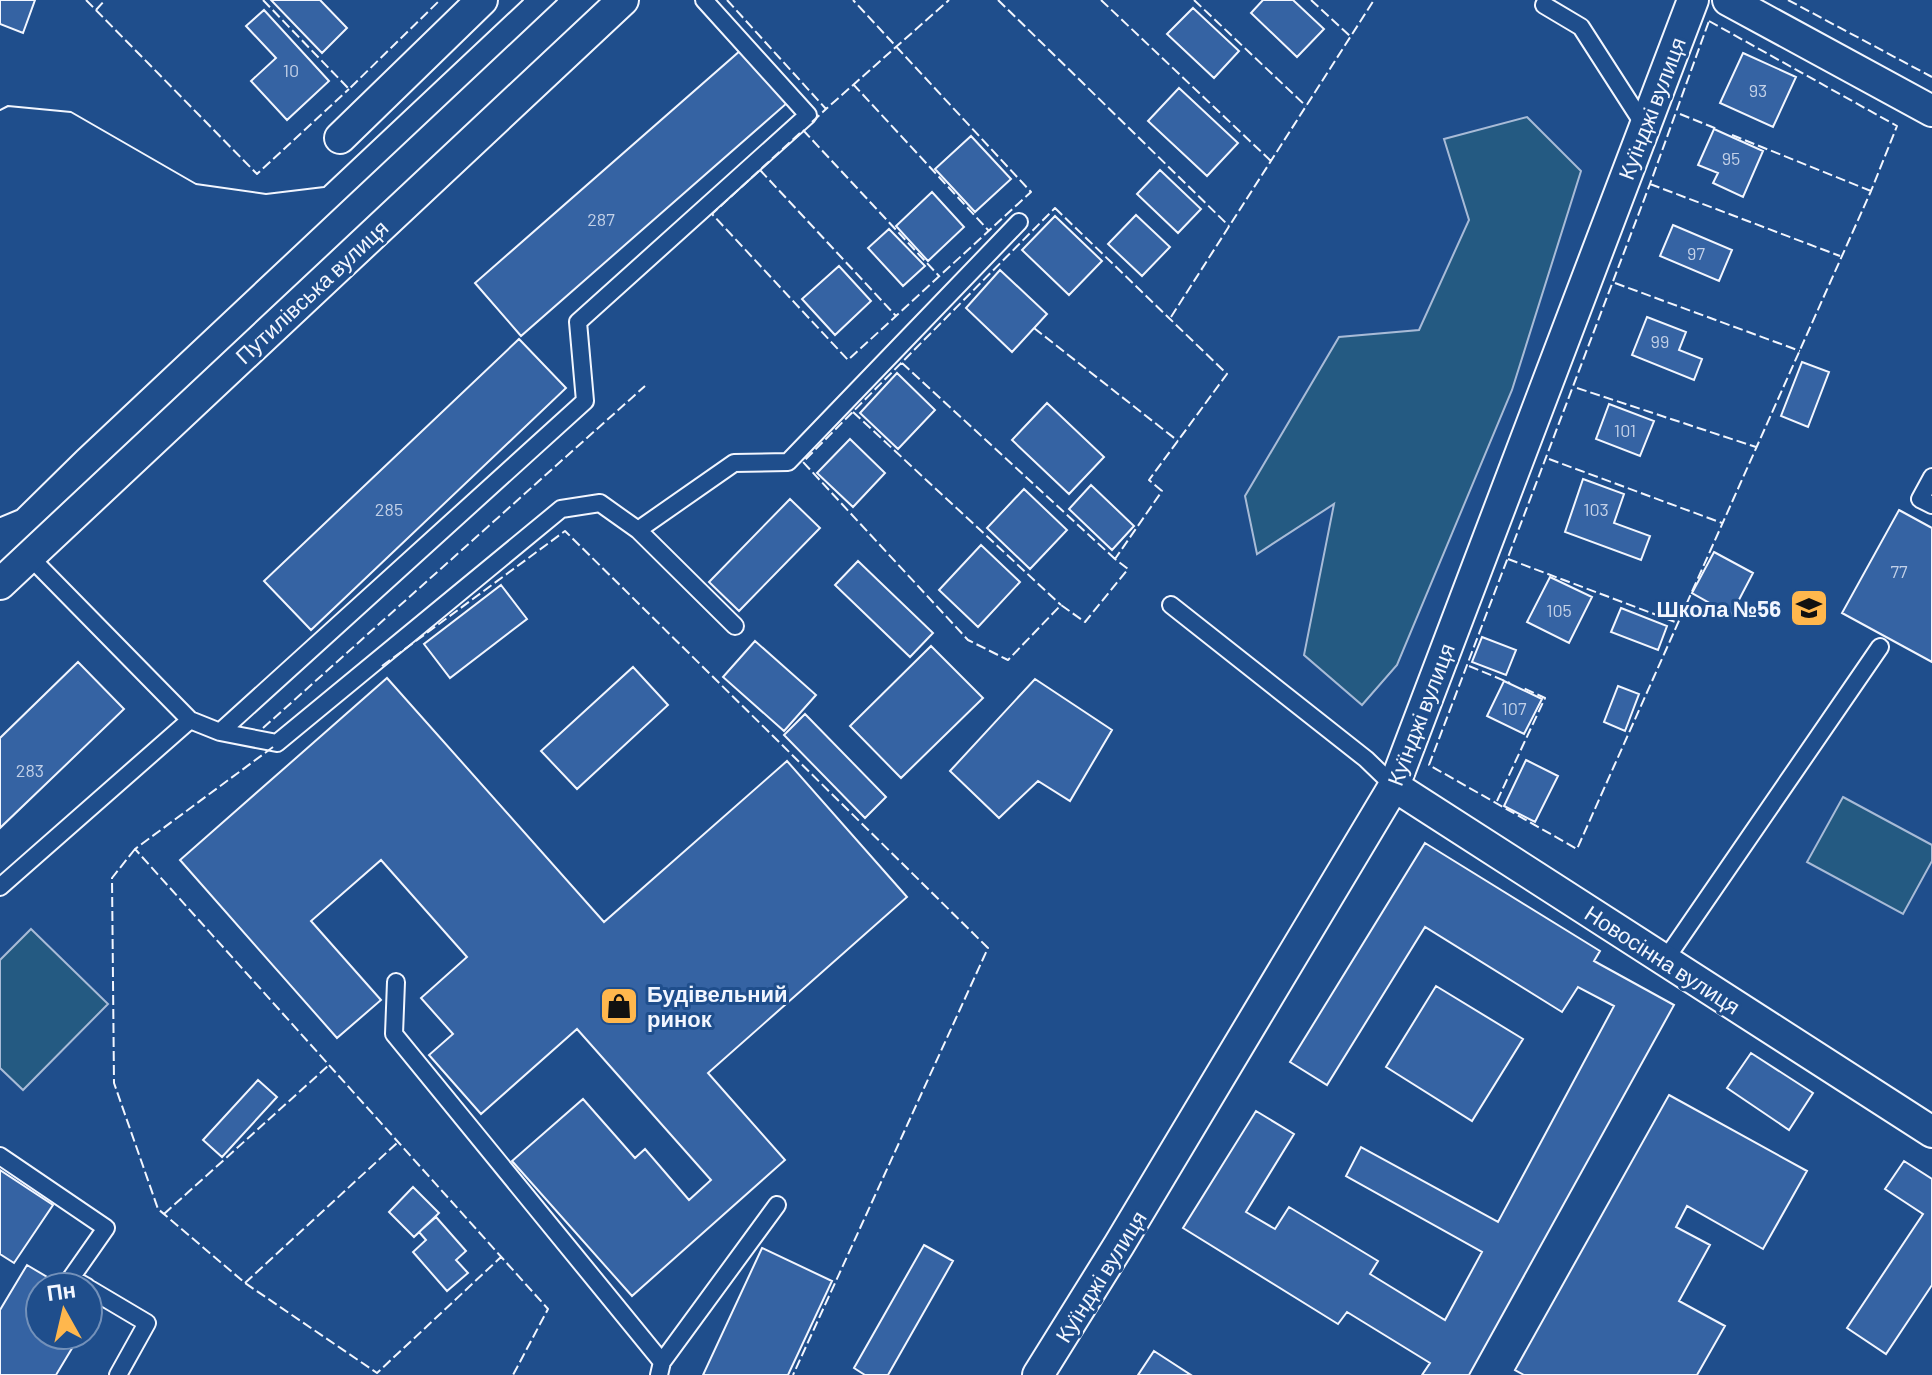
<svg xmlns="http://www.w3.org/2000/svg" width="1932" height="1375" font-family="Barlow,sans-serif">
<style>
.green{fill:#245a82;stroke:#a8bbd7;stroke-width:2}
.building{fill:#3563a3;stroke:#f2f6ff;stroke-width:2}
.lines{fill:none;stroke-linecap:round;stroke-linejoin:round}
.lane-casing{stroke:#f2f6ff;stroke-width:20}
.street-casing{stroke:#f2f6ff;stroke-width:34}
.lane{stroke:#1f4e8c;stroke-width:16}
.street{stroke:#1f4e8c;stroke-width:30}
.tram{stroke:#f2f6ff;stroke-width:2}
.fence{stroke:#f2f6ff;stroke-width:2;stroke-dasharray:10 4;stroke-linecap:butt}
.labels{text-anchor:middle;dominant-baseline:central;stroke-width:6;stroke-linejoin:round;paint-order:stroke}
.number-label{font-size:18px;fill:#c3d1e8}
.street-label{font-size:22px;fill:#f2f6ff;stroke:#1f4e8c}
.poi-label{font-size:22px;font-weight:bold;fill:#f2f6ff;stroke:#1f4e8c;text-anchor:end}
</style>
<rect width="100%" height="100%" fill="#1f4e8c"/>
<path class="green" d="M 1527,117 L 1581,171 L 1512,390 L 1397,665 L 1362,705 L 1304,655 L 1334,504 L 1257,554 L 1245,496 L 1339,337 L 1419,330 L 1469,220 L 1444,139 Z
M 1843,797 L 1932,845 L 1932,861 L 1903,914 L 1807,862 Z
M 31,929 L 108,1004 L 23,1090 L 0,1068 L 0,960 Z"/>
<path class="building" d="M 0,0 L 35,0 L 23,33 L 0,24 Z
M 271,0 L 320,0 L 347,28 L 322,53 Z
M 1263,0 L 1293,0 L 1324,29 L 1297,57 L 1251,13 Z
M 1193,8 L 1239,51 L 1214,78 L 1167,34 Z
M 264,10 L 329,81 L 287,120 L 251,81 L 276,58 L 246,26 Z
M 741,50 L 787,103 L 521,336 L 475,283 Z
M 1743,53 L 1796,77 L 1773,127 L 1720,103 Z
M 1179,88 L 1238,143 L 1207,176 L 1148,121 Z
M 1714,129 L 1763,151 L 1743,197 L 1713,183 L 1718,173 L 1698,165 Z
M 971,136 L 1011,179 L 975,212 L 935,169 Z
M 1160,170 L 1201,209 L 1178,233 L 1137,194 Z
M 932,192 L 964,227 L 928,261 L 896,226 Z
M 1136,215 L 1170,247 L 1142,276 L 1108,244 Z
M 1055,216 L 1102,261 L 1069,295 L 1022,250 Z
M 1673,225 L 1732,250 L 1719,281 L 1660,256 Z
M 889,229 L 925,266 L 903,286 L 868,248 Z
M 839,266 L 871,301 L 835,335 L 802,299 Z
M 1000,270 L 1047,314 L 1012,352 L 966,308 Z
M 1647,317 L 1686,332 L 1679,350 L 1702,359 L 1694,380 L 1632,355 Z
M 519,339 L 566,388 L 311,630 L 264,581 Z
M 1802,362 L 1829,372 L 1808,427 L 1781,416 Z
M 897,373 L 935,410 L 898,449 L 860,413 Z
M 1047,403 L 1104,457 L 1069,494 L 1012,440 Z
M 1609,404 L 1654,421 L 1640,456 L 1596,439 Z
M 850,439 L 885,473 L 853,507 L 817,473 Z
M 1583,479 L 1624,494 L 1614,523 L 1650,536 L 1641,560 L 1565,532 Z
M 1091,485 L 1134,526 L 1112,550 L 1069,509 Z
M 1024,489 L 1067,530 L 1030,569 L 987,528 Z
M 790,499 L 820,528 L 739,611 L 709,582 Z
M 1899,510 L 1932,528 L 1932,662 L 1842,613 Z
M 981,545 L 1020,582 L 978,627 L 939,590 Z
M 1714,552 L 1753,573 L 1731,615 L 1692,593 Z
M 858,561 L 933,633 L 910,657 L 835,585 Z
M 1550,577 L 1592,597 L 1569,643 L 1527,622 Z
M 501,585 L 527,619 L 450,678 L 424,644 Z
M 1621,608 L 1667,626 L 1658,650 L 1611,632 Z
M 1482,637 L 1516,650 L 1506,675 L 1472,662 Z
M 755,641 L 816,695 L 784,731 L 723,677 Z
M 931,646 L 983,698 L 901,778 L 850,726 Z
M 78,662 L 124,709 L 0,828 L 0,738 Z
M 633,667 L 668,705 L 577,789 L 541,751 Z
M 387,678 L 604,922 L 787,761 L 907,897 L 708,1073 L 785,1160 L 632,1296 L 512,1161 L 583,1099 L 635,1158 L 645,1149 L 689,1200 L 711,1180 L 577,1029 L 481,1114 L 429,1055 L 453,1034 L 421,998 L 467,957 L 381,860 L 311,921 L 381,1000 L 337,1038 L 180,860 Z
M 1035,679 L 1112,730 L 1070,801 L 1038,781 L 999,818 L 950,771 Z
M 1504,681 L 1542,699 L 1524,734 L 1487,716 Z
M 1618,686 L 1639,694 L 1625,731 L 1604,722 Z
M 805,714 L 886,797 L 865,818 L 784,735 Z
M 1526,760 L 1558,776 L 1535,822 L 1504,806 Z
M 1425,843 L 1600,951 L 1594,961 L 1674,1005 L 1469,1375 L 1422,1375 L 1430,1363 L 1347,1312 L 1338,1324 L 1183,1228 L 1256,1111 L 1294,1134 L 1246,1212 L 1275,1229 L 1289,1207 L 1378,1261 L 1370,1274 L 1445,1320 L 1482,1252 L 1346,1176 L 1361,1147 L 1498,1222 L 1614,1006 L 1578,987 L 1562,1012 L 1425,927 L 1327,1085 L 1290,1062 Z
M 1436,986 L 1523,1039 L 1472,1121 L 1386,1067 Z
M 1751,1053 L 1813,1093 L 1789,1130 L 1727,1088 Z
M 258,1080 L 277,1097 L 222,1157 L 203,1140 Z
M 1669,1095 L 1807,1171 L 1763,1249 L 1687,1206 L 1676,1227 L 1710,1245 L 1679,1301 L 1725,1326 L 1697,1375 L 1524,1375 L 1515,1370 Z
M 1904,1161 L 1932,1179 L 1932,1285 L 1886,1354 L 1847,1328 L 1923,1214 L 1885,1189 Z
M 0,1170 L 53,1205 L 14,1263 L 0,1254 Z
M 413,1187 L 439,1213 L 414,1237 L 389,1212 Z
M 436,1217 L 466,1251 L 456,1260 L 468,1273 L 447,1291 L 413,1252 L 426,1240 L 419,1232 Z
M 924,1245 L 953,1261 L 888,1375 L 865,1375 L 854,1368 Z
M 762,1248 L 832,1281 L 788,1375 L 703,1375 Z
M 27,1265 L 64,1287 L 40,1287 L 40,1335 L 80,1335 L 56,1375 L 0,1375 L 0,1310 Z
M 1154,1351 L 1191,1375 L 1138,1375 Z"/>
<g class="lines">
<defs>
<path id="lane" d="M 1544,5 L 1581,27 L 1644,125
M 1932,477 L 1920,499 L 1932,505
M 638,530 L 735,626
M 30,557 L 190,720 L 220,732 L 277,743 L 561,509 L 600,503 L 638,530 L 734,463 L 788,462 L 1019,222
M 1171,605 L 1366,759 L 1394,786
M 220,732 L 585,401 L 578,322 L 808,115 L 704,0
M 0,887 L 190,720
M 1665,960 L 1880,647
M 396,982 L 394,1034 L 662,1362 L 659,1375
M 0,1156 L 106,1228 L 71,1278 L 87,1287
M 88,1288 L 147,1323 L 118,1375
M 662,1362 L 777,1205"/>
<path id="street" d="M 1728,0 L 1932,111
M 340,138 L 482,0
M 0,584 L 623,0
M 1394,786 L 1932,1132
M 1038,1375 L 1119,1245 L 1394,786 L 1693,0"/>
</defs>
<use href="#lane" class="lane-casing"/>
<use href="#street" class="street-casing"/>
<use href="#lane" class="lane"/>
<use href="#street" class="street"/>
<path class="tram" d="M 0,110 L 8,106 L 71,112 L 196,184 L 266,194 L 324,187 L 523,0
M 0,517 L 17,510 L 77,451 L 557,0"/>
<path class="fence" d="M 86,0 L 257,174 L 349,89
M 263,0 L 349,89 L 440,0
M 727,0 L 826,109 L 949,0
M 998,0 L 1229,226
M 1101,0 L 1271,161
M 1194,0 L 1306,106
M 1311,0 L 1351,37
M 1788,0 L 1932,77
M 96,10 L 105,0
M 1709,21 L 1897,126 L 1871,191 L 1577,849 L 1429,765 L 1650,184 Z
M 853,84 L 989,231
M 1680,114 L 1717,129
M 812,122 L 826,109
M 803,130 L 939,276
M 800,133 L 712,214 L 848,360 L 1031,192 L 853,0
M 1732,135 L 1871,191
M 760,170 L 896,316
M 1650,184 L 1840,256
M 1055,208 L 1227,374 L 1149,480 L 1162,491 L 1115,559 L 1128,569 L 1085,622 L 1061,605 L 1008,660 L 968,640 L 803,462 Z
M 1615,283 L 1800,351
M 1171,317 L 1374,0
M 1034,328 L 1178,441
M 902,363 L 1115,559
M 1577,388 L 1756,447
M 853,412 L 1061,605
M 1549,459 L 1722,523
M 1508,559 L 1678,623
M 382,666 L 565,531 L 988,948 L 793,1375
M 1469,666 L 1510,683
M 263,728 L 645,386
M 273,747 L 135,849 L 548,1309 L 513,1375
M 1497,801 L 1545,698 L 1521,687
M 135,849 L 112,878 L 114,1083 L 158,1209 L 245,1283 L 377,1373 L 501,1257
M 164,1214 L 329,1065
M 245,1283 L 398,1142"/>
</g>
<defs>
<symbol id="school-square" viewBox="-11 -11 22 22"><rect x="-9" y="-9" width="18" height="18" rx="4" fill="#ffb74d" stroke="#1f4e8c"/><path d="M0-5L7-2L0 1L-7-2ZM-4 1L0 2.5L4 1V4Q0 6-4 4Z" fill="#111"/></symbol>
<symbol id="shop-square" viewBox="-11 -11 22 22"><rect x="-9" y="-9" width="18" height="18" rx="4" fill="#ffb74d" stroke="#1f4e8c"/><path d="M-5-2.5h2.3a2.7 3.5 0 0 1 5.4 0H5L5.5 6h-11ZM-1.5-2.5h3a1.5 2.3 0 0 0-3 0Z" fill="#111"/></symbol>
</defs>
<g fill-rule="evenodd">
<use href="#school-square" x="1787" y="586" width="44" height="44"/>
<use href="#shop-square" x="597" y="984" width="44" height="44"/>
</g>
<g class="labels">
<g class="number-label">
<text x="291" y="70">10</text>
<text x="1758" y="90">93</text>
<text x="1731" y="158">95</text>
<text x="601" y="219">287</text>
<text x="1696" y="253">97</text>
<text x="1660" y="341">99</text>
<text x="1625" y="430">101</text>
<text x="389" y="509">285</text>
<text x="1596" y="509">103</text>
<text x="1899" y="571">77</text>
<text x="1559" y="610">105</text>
<text x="1514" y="708">107</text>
<text x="30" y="770">283</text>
</g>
<g class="street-label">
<text transform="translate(1651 108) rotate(-69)">Куїнджі вулиця</text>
<text transform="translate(311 291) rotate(-43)">Путилівська вулиця</text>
<text transform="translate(1420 714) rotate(-69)">Куїнджі вулиця</text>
<text transform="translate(1663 959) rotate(33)">Новосінна вулиця</text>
<text transform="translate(1100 1276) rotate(-58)">Куїнджі вулиця</text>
</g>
<g class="poi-label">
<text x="1781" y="608">Школа №56</text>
<text x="647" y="993" text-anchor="start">Будівельний<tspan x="647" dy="25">ринок</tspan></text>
</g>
</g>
<g transform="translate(64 1311) rotate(352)"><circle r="38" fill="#1f4e8c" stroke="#7391ba" stroke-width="2"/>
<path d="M0-6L14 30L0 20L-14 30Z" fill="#ffb74d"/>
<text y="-12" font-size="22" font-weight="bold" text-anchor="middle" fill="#f2f6ff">Пн</text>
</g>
</svg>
